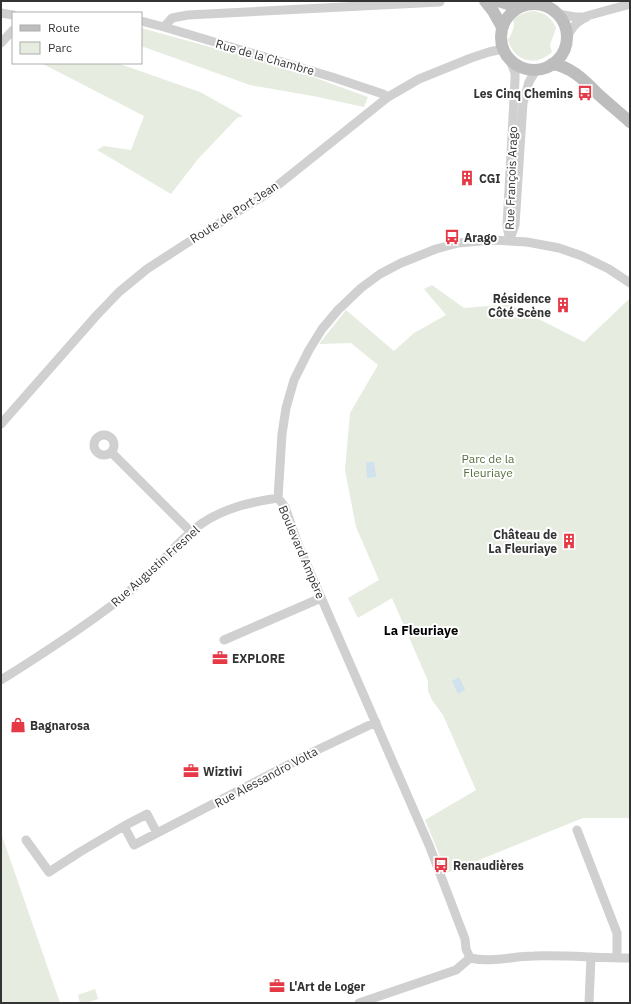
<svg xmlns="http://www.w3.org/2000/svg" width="631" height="1004" font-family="'IBM Plex Sans',sans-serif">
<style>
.green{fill:#e6ecdf}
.water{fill:#cfe2ee}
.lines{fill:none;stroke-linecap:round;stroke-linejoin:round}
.minor{stroke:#d0d0d0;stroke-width:9}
.secondary{stroke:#bdbdbd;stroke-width:12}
.labels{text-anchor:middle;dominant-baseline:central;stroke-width:4;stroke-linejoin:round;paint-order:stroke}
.street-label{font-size:12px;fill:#333;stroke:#fff}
.poi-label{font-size:12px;font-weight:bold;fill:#333;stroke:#fff;text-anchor:start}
.park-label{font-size:12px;fill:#56703f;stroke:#fff}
.neighbourhood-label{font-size:13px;font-weight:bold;fill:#000;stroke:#fff}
</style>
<rect width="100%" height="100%" fill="#fff"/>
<path class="green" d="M 534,11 C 545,13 552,18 556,28 L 550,45 L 551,49 L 552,52 C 536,68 513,61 508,39 C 511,36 514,28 514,23 L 513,20 C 520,14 525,12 534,11 Z
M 141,28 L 291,69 L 368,97 L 364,107 L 313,96 L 250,85 L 141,46 Z
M 41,63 L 117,63 L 200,92 L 243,116 L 237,118 L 198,159 L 171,194 L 97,150 L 104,146 L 131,150 L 144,116 Z
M 432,285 L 464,308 L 501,305 L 511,305 L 584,342 L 628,300 L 630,300 L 630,818 L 583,818 L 447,873 L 425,820 L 476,790 L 443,715 L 432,700 L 428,691 L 428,681 L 392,598 L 358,618 L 348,598 L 379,580 L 356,527 L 345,470 L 350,413 L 378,365 L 351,343 L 319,344 L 346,310 L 394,351 L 414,333 L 446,315 L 424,289 Z
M 1,833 L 60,1003 L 1,1003 Z
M 95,989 L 98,999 L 86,1003 L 80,1003 L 78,995 Z"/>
<path class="water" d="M 366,462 L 374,462 L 376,477 L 367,478 Z
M 459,677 L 465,690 L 458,694 L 452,681 Z"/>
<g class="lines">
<path class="minor" d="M 537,4 L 537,1
M 1,13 L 13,15
M 558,14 L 575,17 L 583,17 L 630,4
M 141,21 L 164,27 L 332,77 L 383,94 L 388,97
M 164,27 L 172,18 L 188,15 L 440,2
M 567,38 C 572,27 576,22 587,17
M 1,43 L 13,30
M 510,239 L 515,225 L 523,103 L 529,82 L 536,70
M 510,241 L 507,226 L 515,80 L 515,73 L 510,60
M 630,283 L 609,269 L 582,256 L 559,248 L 527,242 L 493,240 L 458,243 L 436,249 L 401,263 L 380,274 L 361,288 L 338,310 L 322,329 L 309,350 L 294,380 L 286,408 L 282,434 L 278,498 L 285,507 L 298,544 L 310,572 L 429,845 L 465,939 L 466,949 L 470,958 C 493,963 512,956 534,956 C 566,955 598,958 630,958
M 1,424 L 96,316 L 119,292 L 147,269 L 184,245 L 268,193 L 388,97 L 419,79 L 471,58 L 489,52 L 503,49
M94 445a10 10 0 1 1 20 0a10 10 0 1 1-20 0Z
M 112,453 L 191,532
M 224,640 L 321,598
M 1,680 C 41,655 81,629 119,600 C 134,588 148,575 162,561 C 174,548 187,534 201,524 C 224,508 251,502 278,498
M 124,826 L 147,814 L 157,833
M 577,830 L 617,933 L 617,958
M 26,840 L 49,872 L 80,852 L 124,826 L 134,845 L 315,751 L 376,722
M 359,1003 L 456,970 L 470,958
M 589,1003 L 591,957"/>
<path class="secondary" d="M 485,1 L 493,11 L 502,27
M 498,1 L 508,4 L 520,7
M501 37a33 33 0 1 1 66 0a33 33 0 1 1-66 0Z
M 552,64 C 571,66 586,82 599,95 C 609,104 620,113 630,122"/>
</g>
<defs>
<symbol id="bus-bare" viewBox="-9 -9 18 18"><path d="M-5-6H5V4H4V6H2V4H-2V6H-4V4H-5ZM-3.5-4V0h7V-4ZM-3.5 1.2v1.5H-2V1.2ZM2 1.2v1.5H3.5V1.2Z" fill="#e63946" stroke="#fff" stroke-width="2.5" paint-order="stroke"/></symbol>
<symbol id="building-bare" viewBox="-9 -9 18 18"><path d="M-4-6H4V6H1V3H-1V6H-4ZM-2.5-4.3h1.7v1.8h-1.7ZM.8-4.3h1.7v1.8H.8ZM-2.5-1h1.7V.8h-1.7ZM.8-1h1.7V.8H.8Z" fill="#e63946" stroke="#fff" stroke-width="2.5" paint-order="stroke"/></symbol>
<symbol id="office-bare" viewBox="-9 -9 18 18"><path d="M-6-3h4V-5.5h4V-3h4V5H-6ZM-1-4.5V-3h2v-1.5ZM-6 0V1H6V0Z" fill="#e63946" stroke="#fff" stroke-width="2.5" paint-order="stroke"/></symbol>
<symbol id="shop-bare" viewBox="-9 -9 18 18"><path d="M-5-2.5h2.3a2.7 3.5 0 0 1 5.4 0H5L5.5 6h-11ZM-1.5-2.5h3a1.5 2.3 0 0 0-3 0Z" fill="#e63946" stroke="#fff" stroke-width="2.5" paint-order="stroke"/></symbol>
</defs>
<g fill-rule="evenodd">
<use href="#bus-bare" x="574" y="82" width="22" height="22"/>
<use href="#building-bare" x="456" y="167" width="22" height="22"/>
<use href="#bus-bare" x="441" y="226" width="22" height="22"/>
<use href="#building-bare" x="552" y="294" width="22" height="22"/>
<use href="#building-bare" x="558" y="530" width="22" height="22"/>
<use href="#office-bare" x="209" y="647" width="22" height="22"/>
<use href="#shop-bare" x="7" y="714" width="22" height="22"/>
<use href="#office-bare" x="180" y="760" width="22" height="22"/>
<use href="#bus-bare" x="430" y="854" width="22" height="22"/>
<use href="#office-bare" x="266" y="975" width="22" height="22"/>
</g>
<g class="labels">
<g class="street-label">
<text transform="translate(265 57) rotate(16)">Rue de la Chambre</text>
<text transform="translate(511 178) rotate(-88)">Rue François Arago</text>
<text transform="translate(234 212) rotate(-33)">Route de Port Jean</text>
<text transform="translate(302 552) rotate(67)">Boulevard Ampère</text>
<text transform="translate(155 566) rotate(-42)">Rue Augustin Fresnel</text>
<text transform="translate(266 777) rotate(-28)">Rue Alessandro Volta</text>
</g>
<g class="poi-label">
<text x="573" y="93" text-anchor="end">Les Cinq Chemins</text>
<text x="479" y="178">CGI</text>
<text x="464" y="237">Arago</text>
<text x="551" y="298" text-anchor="end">Résidence<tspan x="551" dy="14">Côté Scène</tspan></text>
<text x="557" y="534" text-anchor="end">Château de<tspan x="557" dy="14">La Fleuriaye</tspan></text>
<text x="232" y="658">EXPLORE</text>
<text x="30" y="725">Bagnarosa</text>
<text x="203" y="771">Wiztivi</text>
<text x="453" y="865">Renaudières</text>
<text x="289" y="986">L'Art de Loger</text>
</g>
<g class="park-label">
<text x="488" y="458">Parc de la<tspan x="488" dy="14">Fleuriaye</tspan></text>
</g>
<g class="neighbourhood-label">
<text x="421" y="630">La Fleuriaye</text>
</g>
</g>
<rect width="631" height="1004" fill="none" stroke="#333333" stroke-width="4"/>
<rect x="12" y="12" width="130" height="52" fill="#ffffff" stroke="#adadad"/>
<rect x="20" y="25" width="20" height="6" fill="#bdbdbd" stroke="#adadad"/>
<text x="48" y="32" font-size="12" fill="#333333">Route</text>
<rect x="20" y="42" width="20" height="12" fill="#e6ecdf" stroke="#adadad"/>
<text x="48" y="52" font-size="12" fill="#333333">Parc</text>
</svg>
